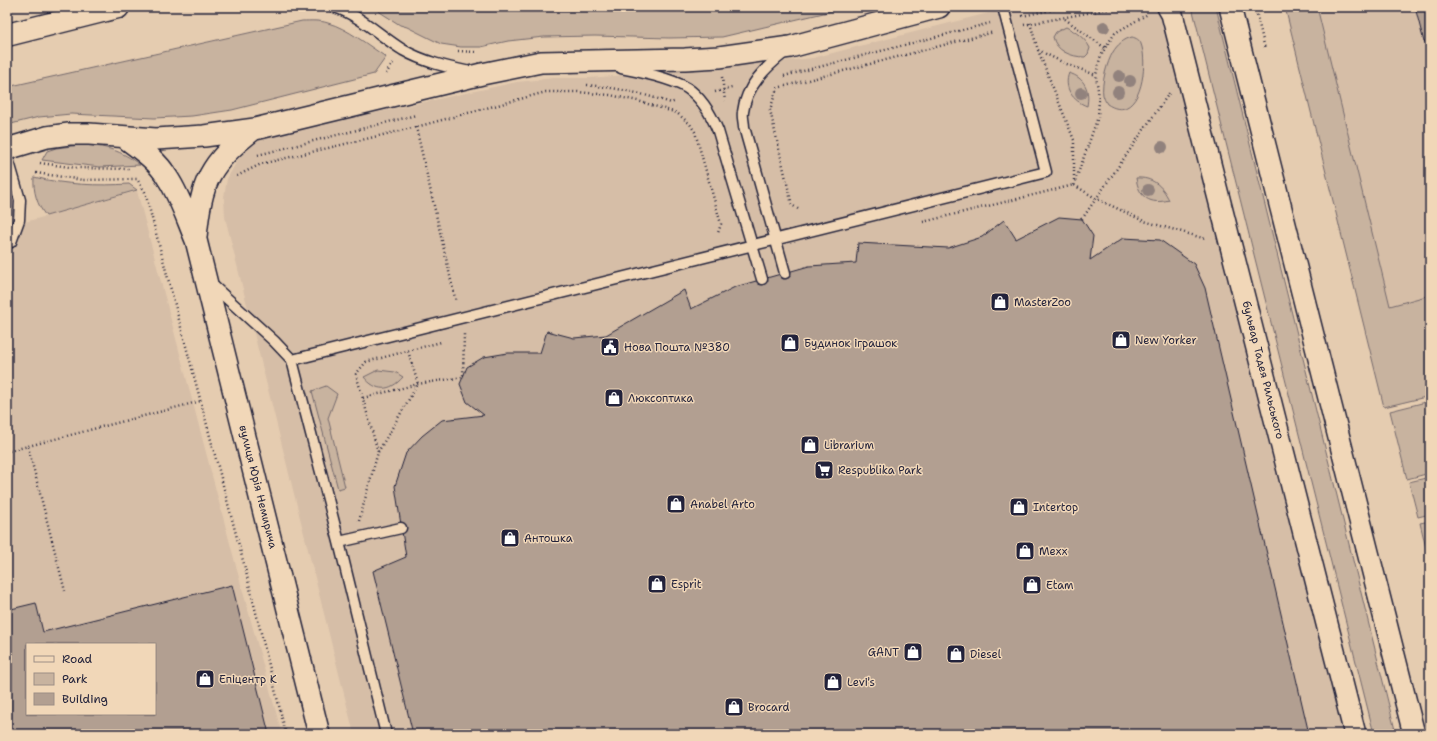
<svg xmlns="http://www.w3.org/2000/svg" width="1437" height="741" font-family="'Shantell Sans',sans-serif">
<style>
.built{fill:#d6bea7;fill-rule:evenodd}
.green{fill:#c8b39f;stroke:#756a6d}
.building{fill:#b29f91;stroke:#22223b;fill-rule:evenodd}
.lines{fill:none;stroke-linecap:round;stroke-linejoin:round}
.service-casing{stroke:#22223b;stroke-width:13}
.minor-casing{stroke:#22223b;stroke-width:24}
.trunk-casing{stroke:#22223b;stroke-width:25}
.path{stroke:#22223b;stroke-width:2.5;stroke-dasharray:1 3;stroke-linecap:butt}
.service{stroke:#f1d7b8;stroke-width:10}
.minor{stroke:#f1d7b8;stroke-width:21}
.trunk{stroke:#f1d7b8;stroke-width:22}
.tree{fill:#91827d}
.labels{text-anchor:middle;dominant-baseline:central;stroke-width:3;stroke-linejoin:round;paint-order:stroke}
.poi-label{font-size:11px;fill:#22223b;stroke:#f1d7b8;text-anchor:start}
.street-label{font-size:11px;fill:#22223b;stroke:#f1d7b8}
</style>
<rect width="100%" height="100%" fill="#e5ccb0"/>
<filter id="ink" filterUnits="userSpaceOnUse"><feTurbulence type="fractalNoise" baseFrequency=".025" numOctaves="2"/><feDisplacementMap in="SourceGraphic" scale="8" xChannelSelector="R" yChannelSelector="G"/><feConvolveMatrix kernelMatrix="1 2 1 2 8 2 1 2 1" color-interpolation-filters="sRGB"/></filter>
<g filter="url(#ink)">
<path class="built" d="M 1012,7 L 1159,7 L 1343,734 L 354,734 L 225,217 L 224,197 L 227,179 L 237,161 L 247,147 L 262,137 L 517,82 L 554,78 L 589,78 L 736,66 L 813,58 Z
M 1285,7 L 1430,7 L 1430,396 L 1384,407 Z
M 137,191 L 237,570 L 282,734 L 7,734 L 7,227 ZM 27,644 L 155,644 L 155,714 L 27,714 Z"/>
<path class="green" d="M 372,7 L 849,7 L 722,37 L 669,38 L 595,36 L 544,37 L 508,41 L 481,47 L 461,47 L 441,44 L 407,27 L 400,25 Z
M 1192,7 L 1216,7 L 1396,734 L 1374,734 Z
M 1285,7 L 1317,7 L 1390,306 L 1430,295 L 1430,396 L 1384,407 Z
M 302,21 C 311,21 319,20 328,23 C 347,28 369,46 386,57 L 374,74 L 232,110 L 192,116 L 154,118 L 71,114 L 39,117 L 7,125 L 7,87 Z
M 1066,27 C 1076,32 1085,38 1090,48 L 1088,54 L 1085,57 C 1071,57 1056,51 1053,37 L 1056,32 Z
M 1132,37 C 1136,38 1140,40 1141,44 C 1149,65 1140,126 1107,104 C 1105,101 1104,98 1103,95 C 1101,84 1107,62 1113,52 C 1117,45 1124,39 1132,37 Z
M 1069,73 C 1085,78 1090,90 1087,106 C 1073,101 1063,88 1069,73 Z
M 81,145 C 105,146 121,150 140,165 L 100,167 L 42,160 L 47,151 L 56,148 Z
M 34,177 C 65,185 98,186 129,184 L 137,190 L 46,216 C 37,205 33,191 34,177 Z
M 1136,178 C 1152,177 1162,185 1169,200 C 1150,205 1139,198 1136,178 Z
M 378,370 L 395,372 L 403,377 C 390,392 376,392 364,377 Z
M 326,386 L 337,394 L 328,418 L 345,487 L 338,489 L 312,391 Z
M 1430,401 L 1430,473 L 1407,479 L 1390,411 Z
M 1430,477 L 1430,514 L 1418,517 L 1409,482 Z
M 1430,521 L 1430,565 L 1420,523 Z"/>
<path class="building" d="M 1415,7 L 1430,7 L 1430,41 L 1424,42 Z
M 1059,217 L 1082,219 L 1093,236 L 1090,260 L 1123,238 L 1160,240 L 1194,264 L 1205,288 L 1309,734 L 413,734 L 373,571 L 406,557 L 395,486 L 406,453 L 422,436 L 442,420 L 484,415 L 467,402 L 460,384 L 467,367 L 484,357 L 508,353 L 540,353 L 547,331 L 574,338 L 606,335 L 684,290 L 691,309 L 735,287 L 809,266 L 856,263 L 858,243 L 948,248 L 982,237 L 1004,220 L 1016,239 Z
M 232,585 L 269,734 L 7,734 L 7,610 L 36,603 L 43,632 ZM 27,644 L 155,644 L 155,714 L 27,714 Z"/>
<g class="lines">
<defs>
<path id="service" d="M 335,7 C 361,16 380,36 403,50 C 424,62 447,67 470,72
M 621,68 C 638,71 673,79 687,88 C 702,98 711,114 718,131 L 762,279
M 7,155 L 20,200 L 19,220 L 11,242
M 785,273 L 744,127 C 744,122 742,117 743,112 C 746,86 766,67 785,52
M 210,283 L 274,341 L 292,360 L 339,542 L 386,734
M 292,360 L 1046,172 L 1003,7
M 339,542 L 401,528"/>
<path id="minor" d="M 1168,7 L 1172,14 L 1355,734
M 1230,7 L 1414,734
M 124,137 C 140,149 157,160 167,177 C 180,196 187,219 196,240 L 319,734
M 7,149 L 47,137 L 69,134 L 89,134 L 156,139 L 204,136 L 255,129 L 482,74 L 541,62 L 685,59 L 719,57 L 790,47 L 939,7
M 196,237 C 201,182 209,163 254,129"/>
<path id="trunk" d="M 7,35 L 118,7"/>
</defs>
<use href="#service" class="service-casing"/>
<use href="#minor" class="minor-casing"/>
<use href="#trunk" class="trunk-casing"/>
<path class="path" d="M 1139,7 L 1147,9
M 1255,7 L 1265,49
M 1022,16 L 1066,7
M 1065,19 L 1105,48
M 1030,23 L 1038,50 L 1074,140 L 1074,182
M 1024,25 L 1119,7
M 1038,50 L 1064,63 L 1096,75
M 458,51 L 475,52
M 386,74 L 393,63
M 784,76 L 990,23
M 722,77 L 725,101
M 587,85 C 618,88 641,93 671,103 L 676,101
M 715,92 L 732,88
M 416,127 L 456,302
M 258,155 L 416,115
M 40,163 L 77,168 L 131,169
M 36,173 L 83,180 L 137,179 L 145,192 L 245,568 L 286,734
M 237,176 L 261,164 L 416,127 L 546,92 L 578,92 L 610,95 L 638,101 L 677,113 L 690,124 L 695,132 L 721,224 L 718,233
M 1074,185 L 1098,117 L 1099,99 L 1096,75 L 1100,58 L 1105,48 L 1115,33 L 1148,14
M 798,209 L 792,205 L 770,110 L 777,88 L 994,32
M 1082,219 L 1170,92
M 923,222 L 1074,185 L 1097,199 L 1144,221 L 1206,239
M 363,398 L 418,384 L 463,377 L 464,334
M 28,447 L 65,591
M 9,451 L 201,401
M 378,452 L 418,384 L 408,351
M 359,521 L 378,452 L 356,374 L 366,362 L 441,342"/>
<use href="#service" class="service"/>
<use href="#minor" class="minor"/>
<use href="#trunk" class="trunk"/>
</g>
<g class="tree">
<circle cx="1104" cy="27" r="6"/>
<circle cx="1119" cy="76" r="6"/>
<circle cx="1130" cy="81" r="6"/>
<circle cx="1118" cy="92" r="6"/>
<circle cx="1081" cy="93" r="6"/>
<circle cx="1162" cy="147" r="6"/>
<circle cx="1148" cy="190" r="6"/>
</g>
</g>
<defs>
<symbol id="shop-square" viewBox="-11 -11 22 22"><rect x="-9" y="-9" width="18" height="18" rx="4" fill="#22223b" stroke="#f1d7b8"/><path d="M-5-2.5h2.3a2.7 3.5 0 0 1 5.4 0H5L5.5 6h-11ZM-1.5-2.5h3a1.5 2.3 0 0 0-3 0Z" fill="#fff"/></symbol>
<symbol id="civic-square" viewBox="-11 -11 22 22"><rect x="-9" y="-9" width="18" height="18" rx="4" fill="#22223b" stroke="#f1d7b8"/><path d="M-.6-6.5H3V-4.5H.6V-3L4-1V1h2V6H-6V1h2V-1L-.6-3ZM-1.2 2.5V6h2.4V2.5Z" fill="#fff"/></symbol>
<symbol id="supermarket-square" viewBox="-11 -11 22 22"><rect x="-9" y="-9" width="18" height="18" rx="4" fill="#22223b" stroke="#f1d7b8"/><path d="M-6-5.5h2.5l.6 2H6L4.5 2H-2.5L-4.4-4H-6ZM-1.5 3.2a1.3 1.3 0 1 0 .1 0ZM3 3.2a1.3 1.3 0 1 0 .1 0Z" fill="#fff"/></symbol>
</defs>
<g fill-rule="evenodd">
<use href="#shop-square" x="989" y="291" width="22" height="22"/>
<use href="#shop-square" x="1110" y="329" width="22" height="22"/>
<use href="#shop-square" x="779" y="332" width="22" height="22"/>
<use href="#civic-square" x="599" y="336" width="22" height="22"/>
<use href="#shop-square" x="603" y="387" width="22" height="22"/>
<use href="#shop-square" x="799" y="434" width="22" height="22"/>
<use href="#supermarket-square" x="813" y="459" width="22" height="22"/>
<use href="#shop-square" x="665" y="493" width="22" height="22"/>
<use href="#shop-square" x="1008" y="496" width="22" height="22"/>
<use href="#shop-square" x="499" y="527" width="22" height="22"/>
<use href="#shop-square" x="1014" y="540" width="22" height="22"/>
<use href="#shop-square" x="646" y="573" width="22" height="22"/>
<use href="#shop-square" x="1021" y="574" width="22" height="22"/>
<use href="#shop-square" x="902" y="641" width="22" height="22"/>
<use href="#shop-square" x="945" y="643" width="22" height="22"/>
<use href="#shop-square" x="194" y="668" width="22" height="22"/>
<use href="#shop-square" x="822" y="671" width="22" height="22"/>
<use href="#shop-square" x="723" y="696" width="22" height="22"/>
</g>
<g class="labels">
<g class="poi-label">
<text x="1014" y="302">MasterZoo</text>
<text x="1135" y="340">New Yorker</text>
<text x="804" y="343">Будинок іграшок</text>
<text x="624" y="347">Нова Пошта №380</text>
<text x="628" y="398">Люксоптика</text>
<text x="824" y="445">Librarium</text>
<text x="838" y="470">Respublika Park</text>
<text x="690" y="504">Anabel Arto</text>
<text x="1033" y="507">Intertop</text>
<text x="524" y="538">Антошка</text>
<text x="1039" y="551">Mexx</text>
<text x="671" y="584">Esprit</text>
<text x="1046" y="585">Etam</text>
<text x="899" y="652" text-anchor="end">GANT</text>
<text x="970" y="654">Diesel</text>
<text x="219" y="679">Епіцентр К</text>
<text x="847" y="682">Levi's</text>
<text x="748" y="707">Brocard</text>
</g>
<g class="street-label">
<text transform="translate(1263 370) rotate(76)">бульвар Тадея Рильського</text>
<text transform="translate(258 487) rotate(76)">вулиця Юрія Немирича</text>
</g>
</g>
<rect width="1437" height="741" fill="none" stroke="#f1d7b8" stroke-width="24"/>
<rect x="12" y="12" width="1413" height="717" fill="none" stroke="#22223b" stroke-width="1.5" filter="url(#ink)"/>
<rect x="26" y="643" width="130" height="72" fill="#f1d7b8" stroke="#9e8f86"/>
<rect x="34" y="656" width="20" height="6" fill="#f1d7b8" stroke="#9e8f86"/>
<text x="62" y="663" font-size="12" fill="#22223b">Road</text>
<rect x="34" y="673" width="20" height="12" fill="#c8b39f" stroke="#9e8f86"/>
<text x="62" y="683" font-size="12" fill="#22223b">Park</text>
<rect x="34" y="693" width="20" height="12" fill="#b29f91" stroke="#9e8f86"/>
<text x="62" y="703" font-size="12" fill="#22223b">Building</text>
</svg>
